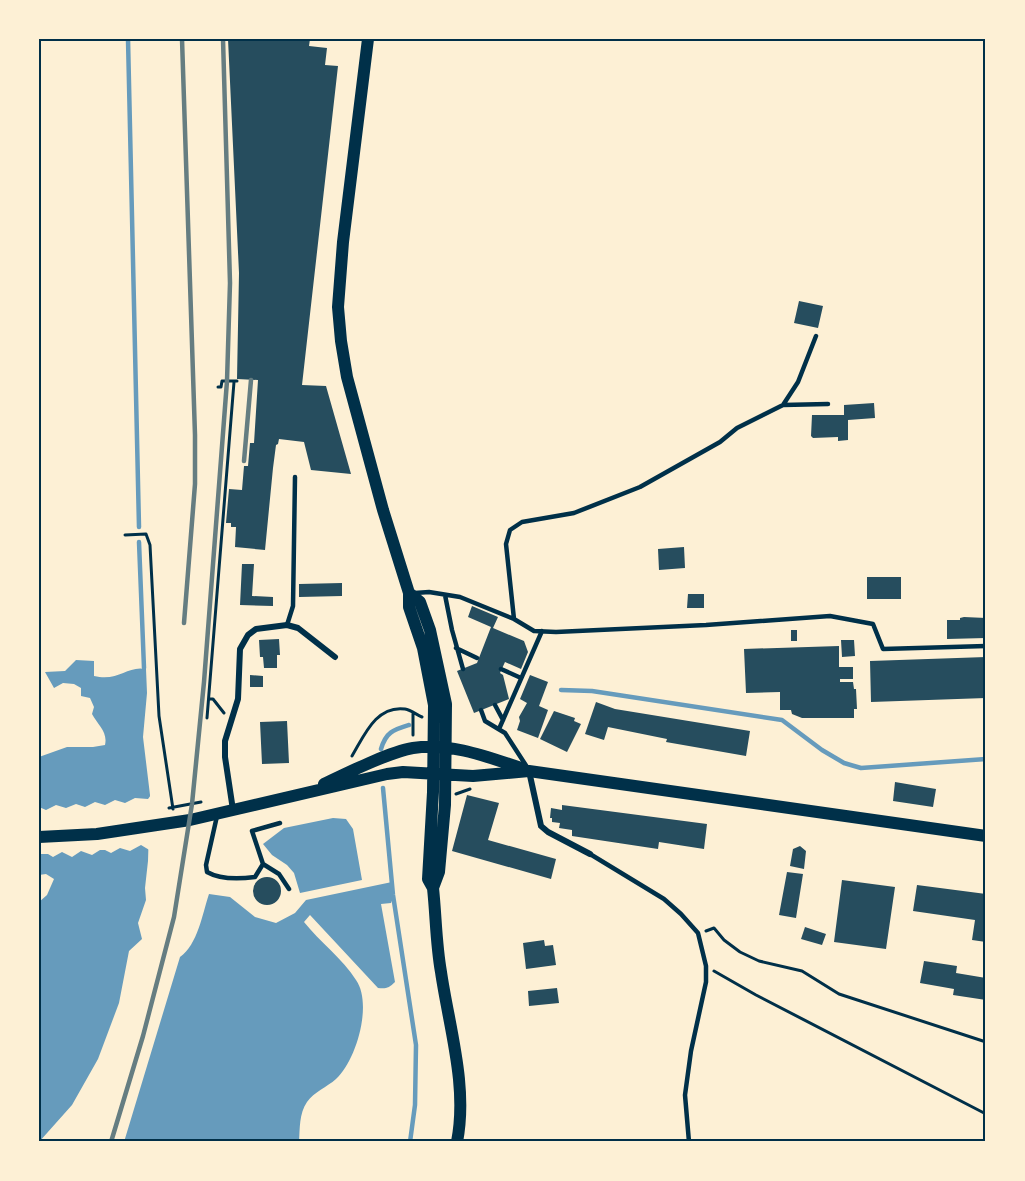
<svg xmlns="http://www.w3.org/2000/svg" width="1025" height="1181" font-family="Arial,sans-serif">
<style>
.water{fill:#669bbc}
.pier{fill:#fdf0d5}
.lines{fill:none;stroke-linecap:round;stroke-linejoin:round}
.stream{stroke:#669bbc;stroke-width:4.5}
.building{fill:#264d5e}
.path{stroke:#003049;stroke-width:3}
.service{stroke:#003049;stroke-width:4.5}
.minor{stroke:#003049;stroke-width:6}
.secondary{stroke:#003049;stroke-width:12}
.rail{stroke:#657d81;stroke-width:4.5}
.neatline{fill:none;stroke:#003049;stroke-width:2}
</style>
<rect width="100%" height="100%" fill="#fdf0d5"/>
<path class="water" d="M 76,660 L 94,661 L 94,676 C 119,682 127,665 146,669 L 147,693 L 143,737 L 150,795 L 148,861 L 145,888 L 146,900 L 138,923 L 142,939 L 129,951 L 119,1003 L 98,1059 L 72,1105 L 39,1142 L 39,902 L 47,895 L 54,879 L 46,874 L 39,875 L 39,757 L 67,747 L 93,747 L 105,745 C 108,732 98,725 92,714 L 94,707 L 90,698 L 81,696 L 81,688 L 74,684 L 63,683 L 54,688 L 45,672 L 65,671 Z
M 333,818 L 346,819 L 353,829 L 362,880 L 300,893 L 294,873 L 287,865 L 272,855 L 263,844 L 284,828 Z
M 392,882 L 393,898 L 391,903 L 381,904 L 395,982 C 389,988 386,989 378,988 L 310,915 L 304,922 C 319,941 343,959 356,980 C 373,1004 356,1061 336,1079 C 327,1087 314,1092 307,1102 C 299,1114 300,1128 299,1142 L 124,1142 L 180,957 C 198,944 202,915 209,894 L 230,897 L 255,917 L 276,923 L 295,913 L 306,900 Z"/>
<path class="pier" d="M 151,795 L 151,851 L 141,845 L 130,851 L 120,848 L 111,853 L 105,850 L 100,850 L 92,855 L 81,851 L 72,857 L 62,852 L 53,857 L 48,854 L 39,854 L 39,807 L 46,810 L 56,805 L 66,808 L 76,804 L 85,807 L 95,802 L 105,805 L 115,800 L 125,803 L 135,798 L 148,799 Z"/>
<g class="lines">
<path class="stream" d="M 128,39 L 139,527
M 139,542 L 144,668
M 561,690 L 592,691 L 782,720 L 822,750 L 844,763 L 861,768 L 986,759
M 381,749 C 386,732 393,730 409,725
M 383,788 L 393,895 L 416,1045 L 415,1105 L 410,1142"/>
</g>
<path class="building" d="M 228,39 L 310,39 L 309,46 L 327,48 L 325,65 L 338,66 L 302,385 L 326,386 L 351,474 L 311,470 L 304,442 L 279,439 L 278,444 L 276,445 L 273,468 L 265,550 L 235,547 L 236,527 L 231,527 L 231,523 L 226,523 L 229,489 L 242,490 L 244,466 L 248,466 L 250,443 L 254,443 L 258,380 L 237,379 L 239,273 Z
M 799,301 L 823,306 L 818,328 L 794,323 Z
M 874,403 L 875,418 L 848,420 L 848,440 L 838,441 L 838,437 L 813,438 L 811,436 L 812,415 L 844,415 L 844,405 Z
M 684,547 L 685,568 L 659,570 L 658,549 Z
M 242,564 L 254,564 L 252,596 L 273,597 L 273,606 L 240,605 Z
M 867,577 L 901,577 L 901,599 L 867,599 Z
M 342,583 L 342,596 L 299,597 L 299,584 Z
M 688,594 L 704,594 L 704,608 L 687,608 Z
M 472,606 L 498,617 L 493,628 L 524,641 L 528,652 L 521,669 L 505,662 L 500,673 L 503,675 L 509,699 L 474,713 L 457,671 L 477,663 L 491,627 L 468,617 Z
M 964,617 L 986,618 L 986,638 L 947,639 L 947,620 L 960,620 L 960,618 Z
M 791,630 L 797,630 L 797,641 L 791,641 Z
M 279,639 L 280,655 L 277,655 L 277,668 L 264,668 L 263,657 L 260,657 L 259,640 Z
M 841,640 L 854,640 L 855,656 L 842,657 Z
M 839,646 L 839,667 L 853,667 L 853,679 L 840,679 L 840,682 L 853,682 L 854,689 L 856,689 L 857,709 L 854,709 L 854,718 L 802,718 L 792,714 L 791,710 L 780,710 L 780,692 L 746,693 L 744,649 Z
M 986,657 L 986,698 L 871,702 L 870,661 Z
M 250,675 L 263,676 L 263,687 L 250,687 Z
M 530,675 L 548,682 L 539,706 L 548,710 L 538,738 L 517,730 L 520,721 L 519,717 L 527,703 L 520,699 Z
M 596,702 L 615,709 L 750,731 L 746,756 L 666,742 L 667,739 L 608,727 L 604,740 L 585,734 Z
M 554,711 L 575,718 L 574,721 L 581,724 L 567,752 L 540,739 Z
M 287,721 L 289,763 L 262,764 L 260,722 Z
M 895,782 L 936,789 L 933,807 L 893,801 Z
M 467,795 L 499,803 L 488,840 L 556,859 L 551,879 L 452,851 Z
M 562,805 L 707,824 L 704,849 L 659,842 L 658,849 L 572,836 L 572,830 L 559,828 L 560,823 L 552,822 L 552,818 L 550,818 L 551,808 L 562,810 Z
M 800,846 L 806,851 L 804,869 L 790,866 L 793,849 Z
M 787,872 L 803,874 L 796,918 L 779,915 Z
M253 891a14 14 0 1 1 28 0a14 14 0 1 1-28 0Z
M 842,880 L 895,887 L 886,949 L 834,942 Z
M 917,885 L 986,894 L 986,942 L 972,940 L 975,920 L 913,911 Z
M 805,927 L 826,934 L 822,945 L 801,939 Z
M 544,940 L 545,946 L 553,945 L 556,965 L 526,969 L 523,943 Z
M 924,961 L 957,966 L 956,973 L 986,978 L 986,1000 L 953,995 L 954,989 L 920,983 Z
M 557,988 L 559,1003 L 529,1006 L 528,991 Z"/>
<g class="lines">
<path class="path" d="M 218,387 L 221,387 L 222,381 L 237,381
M 125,535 L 146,534 L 150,545 L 159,716 L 173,809
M 209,699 L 213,699 L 224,713
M 207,718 L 234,382
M 413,735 L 413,713
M 352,756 C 364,736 376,705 405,709 C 411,710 417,715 422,717
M 456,794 L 470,789
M 169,808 L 201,802
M 706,931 L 714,928 L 724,940 L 740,952 L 759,961 L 802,971 L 839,994 L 986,1042
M 714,971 L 756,995 L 986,1114"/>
<path class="service" d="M 783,405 L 798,382 L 816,336
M 415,593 L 429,592 L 460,597 L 514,619 L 534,631 L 556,632 L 706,625 L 830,616 L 873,624 L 883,649 L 986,646
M 445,595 L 452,630 L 463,669
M 514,619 L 506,544 L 510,530 L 522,522 L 574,513 L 640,487 L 720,442 L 737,428 L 783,405 L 828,404
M 287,625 L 293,606 L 295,477
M 456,648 L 477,658
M 501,669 L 521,678
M 495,705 L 503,720
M 481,710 L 485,721 L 505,733 L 527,767
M 499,729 L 542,631
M 217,816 L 206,865 L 207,872 C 221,880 240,879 255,877 L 263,864 L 252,831 L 280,823
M 590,854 L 664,899 L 681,914 L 698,933 L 706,966 L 706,982 L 691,1051 L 685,1095 L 689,1142
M 263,864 L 279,874 L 289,889"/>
<path class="minor" d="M 529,771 L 541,826 L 548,832 L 590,854
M 233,810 L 225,757 L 225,741 L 238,699 L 240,649 L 248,635 L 256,629 L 287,625 L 298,628 L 335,657"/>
<path class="secondary" d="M 368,39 L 343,242 L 338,307 L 341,341 L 347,377 L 383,510 L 409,593 L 409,607 L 423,648 L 434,705 L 433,792 L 428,879 L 433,888 C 436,916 436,944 441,972 C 449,1027 468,1086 457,1142
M 409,593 L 420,602 L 430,630 L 446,704 L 445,805 L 439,872 L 433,888
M 324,784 C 347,773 389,752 413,748 C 449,742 488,757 521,768
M 39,837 L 97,834 L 190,820 L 387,774 L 403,772 L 473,776 L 529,771 L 986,836"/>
<path class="rail" d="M 182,39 L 195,435 L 195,484 L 184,623
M 244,461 L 251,380
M 111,1142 L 143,1036 L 174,917 L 192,804 L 204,682 L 227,381 L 230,283 L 223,39"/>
</g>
<rect width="1025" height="1181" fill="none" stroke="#fdf0d5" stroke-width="81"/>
<rect x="40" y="40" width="944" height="1100" class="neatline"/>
</svg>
